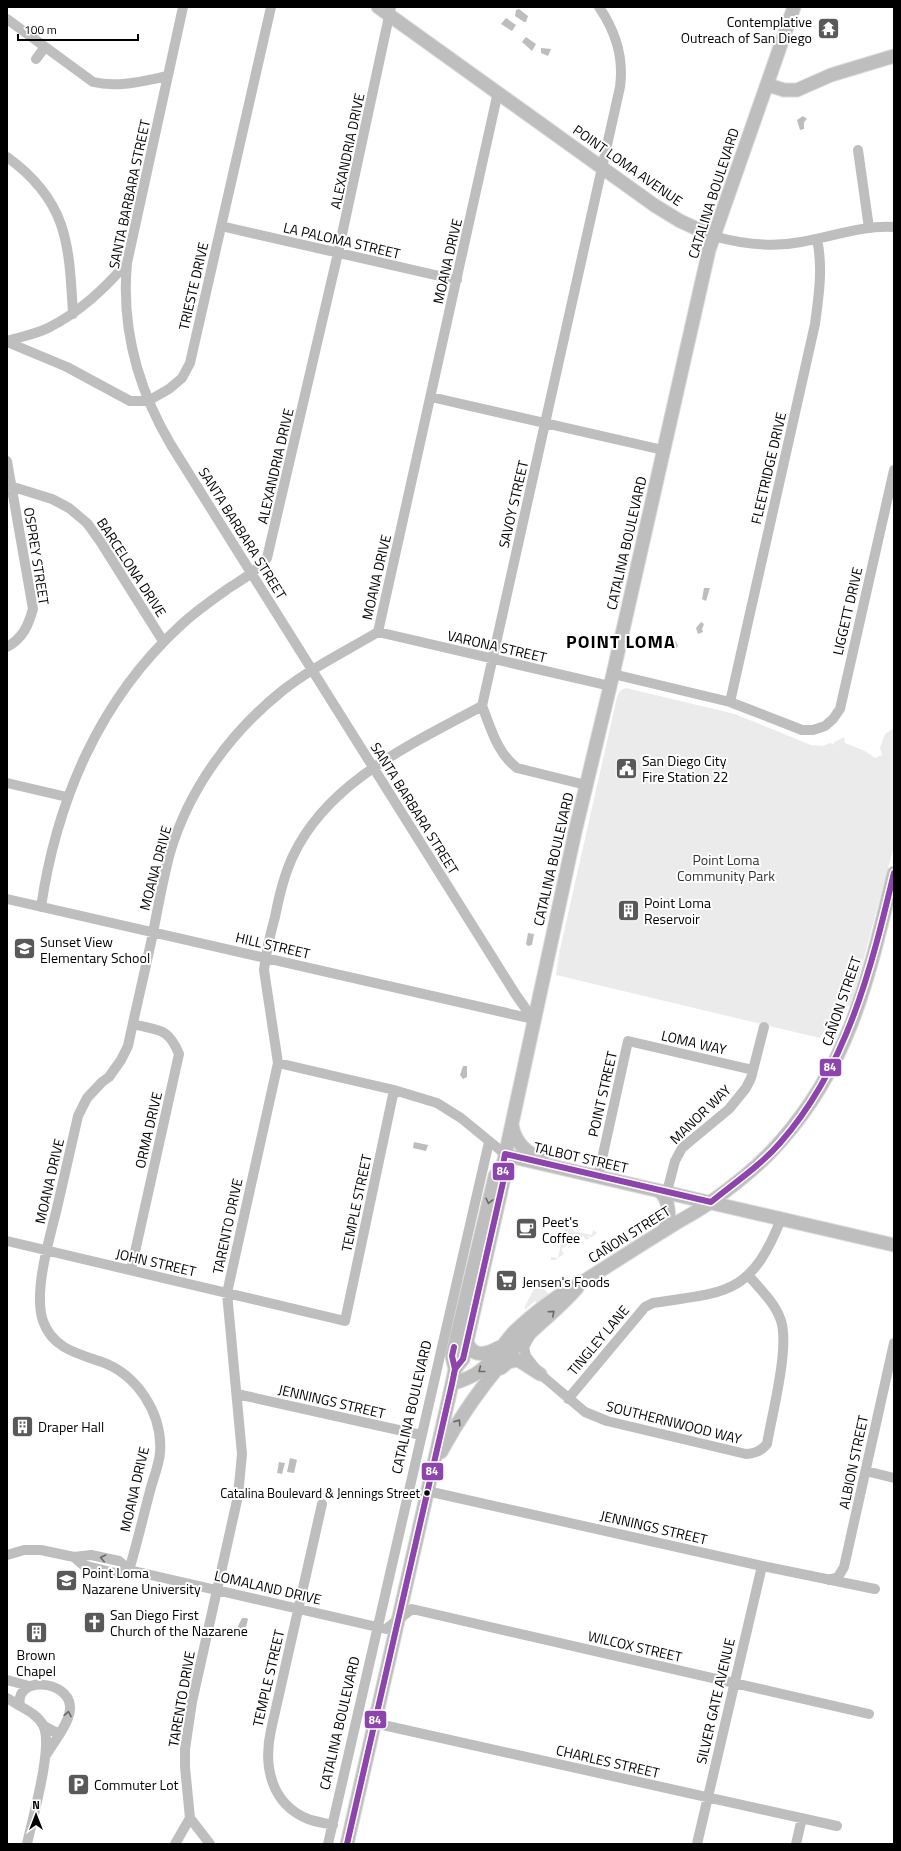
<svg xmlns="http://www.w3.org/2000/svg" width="901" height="1851" font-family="'Titillium Web',sans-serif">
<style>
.green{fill:#ebebeb}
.water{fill:#bdbdbd}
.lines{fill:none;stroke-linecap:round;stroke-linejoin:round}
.major-casing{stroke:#dbdbdb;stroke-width:15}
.minor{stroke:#bebebe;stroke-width:10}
.major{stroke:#bebebe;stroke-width:13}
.bus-1-casing{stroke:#fff;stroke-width:9}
.bus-1{stroke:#8e44ad;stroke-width:6}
.oneway{stroke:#686868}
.bus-dot{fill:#000;stroke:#fff;stroke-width:1.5}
.labels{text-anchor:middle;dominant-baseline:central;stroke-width:4;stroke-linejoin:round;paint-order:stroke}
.bus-label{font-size:13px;fill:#000;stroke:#fff;text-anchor:end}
.poi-label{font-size:14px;fill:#000;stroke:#fff;text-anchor:start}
.street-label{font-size:14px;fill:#000;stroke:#fff}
.park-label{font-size:14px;fill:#313131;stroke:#fff}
.district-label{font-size:18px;font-weight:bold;letter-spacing:1px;fill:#000;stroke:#fff}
.line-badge{stroke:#fff;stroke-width:1.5}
.badge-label{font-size:11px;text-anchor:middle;font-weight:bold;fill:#fff}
</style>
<rect width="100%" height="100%" fill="#fff"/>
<path class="green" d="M 626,688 L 735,714 L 811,745 L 823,746 L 830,743 L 835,745 L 833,743 L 844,737 L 845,743 L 865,751 L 875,758 L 882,755 L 880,748 L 885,734 L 894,728 L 894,846 L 851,1006 L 840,1005 L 820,1038 L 556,975 L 559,954 L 617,697 L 621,690 Z
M 559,1222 L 566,1224 L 566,1226 L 572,1228 L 574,1225 L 573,1231 L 592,1235 L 593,1230 L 597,1233 L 592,1237 L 586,1236 L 590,1238 L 586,1240 L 583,1236 L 561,1249 L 564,1254 L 555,1260 L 551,1260 L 551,1257 L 558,1258 L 565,1226 L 559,1224 Z
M 535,1287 L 544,1289 L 549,1294 L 536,1303 L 535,1301 L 525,1310 L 525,1306 Z"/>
<path class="water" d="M 519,9 L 528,16 L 526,22 L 524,22 L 515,16 L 516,10 Z
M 506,18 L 516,25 L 512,31 L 501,24 Z
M 526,37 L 536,44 L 532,51 L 522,42 Z
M 541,48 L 551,49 L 548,56 L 541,53 Z
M 803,116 L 807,119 L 804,122 L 804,129 L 800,130 L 797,120 Z
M 704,588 L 710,588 L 706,601 L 702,599 Z
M 701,622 L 704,624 L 702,629 L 703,632 L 698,634 L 696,628 Z
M 667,637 L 675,640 L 678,646 L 676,649 L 672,649 L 668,643 L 666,643 L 665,641 Z
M 528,933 L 534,934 L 532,945 L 528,946 L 526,944 Z
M 463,1066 L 467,1066 L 467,1077 L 463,1079 L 460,1075 Z
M 414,1142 L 428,1145 L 426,1151 L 413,1148 Z
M 290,1458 L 297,1460 L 294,1473 L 287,1472 Z
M 279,1462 L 285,1463 L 282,1474 L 277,1473 Z
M 246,1618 L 248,1619 L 246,1627 L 240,1631 L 237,1628 L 242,1618 Z"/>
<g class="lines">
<defs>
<path id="major" d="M 378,7 L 654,205 L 680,221 L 713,236
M 768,85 L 784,90 L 797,90 L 831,75 L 894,56
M 512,1125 C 515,1144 527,1152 543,1161
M 505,1154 L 517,1158 L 894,1245
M 659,1191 C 670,1199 672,1222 662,1232
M 467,1342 C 473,1359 487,1354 500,1347
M 501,1368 L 508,1362 L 518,1360 L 540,1374
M 455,1369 L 463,1359 L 504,1178 L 503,1165 L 575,832 L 613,674 L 709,250 L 794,7
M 452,1384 C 460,1381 470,1378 477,1373 C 493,1363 502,1345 514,1332 C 535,1312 555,1296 581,1283 C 611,1264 642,1244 673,1225 C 686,1217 700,1210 712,1201 C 736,1184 760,1165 780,1142 C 852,1061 869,974 894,873
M 441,1452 C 460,1416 484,1383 511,1352 C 532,1329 557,1311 577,1288
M 347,1844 L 452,1384 L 455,1369 L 452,1356 L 495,1176 L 503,1165"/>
</defs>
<use href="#major" class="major-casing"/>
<path class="minor" d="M 183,7 L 127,263 C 121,328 138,389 171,445 L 516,995 L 533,1019
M 7,19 L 93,82 C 118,88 143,81 168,76
M 36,59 L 45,47
M 858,150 L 869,228
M 7,157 C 68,201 69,244 73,314
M 221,226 L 457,280
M 713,236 C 742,244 771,248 801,242 C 832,237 862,225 894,227
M 7,341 C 20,337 36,334 48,328 C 80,312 104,289 127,263
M 7,342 L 67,367 L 130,401 L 148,401 L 169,389 L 182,378 L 190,363 L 271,7
M 431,397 L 663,450
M 7,461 L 33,609 C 28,626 23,638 7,647
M 7,485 L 52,499 L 69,508 L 87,523 L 100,541 L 163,641
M 378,632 L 610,686
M 613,674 L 730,702 L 802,730 L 813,730 L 825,726 L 833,719 L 840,709 L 894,470
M 730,702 L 815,324 C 819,295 823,267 817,239
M 7,783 L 67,797
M 586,785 L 517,768 C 497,753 491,728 482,706 L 620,87 C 624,57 616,32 599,7
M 7,899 L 533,1019
M 41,907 C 57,799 100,699 181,625 C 196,611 212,600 229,588 C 243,579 257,571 267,558 L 338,253 L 391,7
M 278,1063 L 394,1090 L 437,1103 L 461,1118 L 505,1154
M 598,1177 L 628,1041 L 753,1070
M 665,1199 L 675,1161 L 682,1148 L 729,1109 L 746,1088 L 751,1078 L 764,1027
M 7,1241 L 345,1321 L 394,1090
M 131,1270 L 179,1054 C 168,1027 159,1031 133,1024
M 530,1336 L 524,1347 L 526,1356 L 540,1374 L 585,1412 L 607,1421 L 746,1454 C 756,1453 761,1451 767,1444 C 772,1414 791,1343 780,1318 C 774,1302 760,1289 749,1276
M 237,1394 L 421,1435
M 568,1399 L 645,1307 L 653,1303 C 727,1292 751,1295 781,1219
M 866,1471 L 894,1478
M 427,1491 L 762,1566 L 875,1589
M 322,1504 L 271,1730 C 263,1766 271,1804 308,1819 C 316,1822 325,1823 333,1825
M 7,1555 L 24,1550 L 41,1550 L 74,1557 L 91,1555 L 119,1561 L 129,1570
M 74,1557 L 83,1565 L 115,1573 L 129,1570 L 386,1629 L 412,1609 L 869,1714
M 129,1570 C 137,1544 143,1517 150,1491 C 153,1479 159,1465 160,1453 C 163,1414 137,1373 99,1361 C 75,1353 52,1347 43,1321 C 33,1292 50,1237 57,1208 C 64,1177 71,1147 78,1116 L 87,1098 L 102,1082 L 109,1077 L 121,1060 L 128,1046 C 136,1008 145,971 153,933 C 158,907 163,879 170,853 C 189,789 230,733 282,691 C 311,668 346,651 378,632 L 498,92
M 829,1580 L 838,1577 L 844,1567 L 894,1343
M 7,1680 L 29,1686
M 7,1698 L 20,1706
M 374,1723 L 837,1826
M 46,1755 L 61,1732
M 190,1818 L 210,1844
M 27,1844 C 32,1820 54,1745 43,1725 C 38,1716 29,1711 20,1706 C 14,1675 68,1680 70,1706 C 71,1715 65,1725 61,1732 L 55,1732 L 44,1726
M 175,1844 L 190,1818 L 185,1767 L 185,1749 L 192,1702 L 238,1496 L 242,1454 L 227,1293 L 278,1063 L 264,970 C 266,952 270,935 275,917 C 279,896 284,875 293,856 C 328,781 412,744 482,706
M 328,1844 L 489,1142
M 697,1844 L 762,1566
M 796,1844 L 802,1818"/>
<use href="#major" class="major"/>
<defs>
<path id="bus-1" d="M 455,1369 L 463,1359 L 504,1178 L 503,1165 L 505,1154 L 711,1202 C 734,1183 760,1166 780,1143 C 847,1067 871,969 894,873
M 347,1844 L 452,1384 L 455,1369 L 452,1356 L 454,1347"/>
</defs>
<use href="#bus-1" class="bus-1-casing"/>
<use href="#bus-1" class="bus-1"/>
</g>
<defs><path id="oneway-chevron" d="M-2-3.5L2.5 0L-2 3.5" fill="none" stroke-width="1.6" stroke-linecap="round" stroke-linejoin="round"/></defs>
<g class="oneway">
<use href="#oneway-chevron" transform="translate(489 1201) rotate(103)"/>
<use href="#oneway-chevron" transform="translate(552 1313) rotate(-42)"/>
<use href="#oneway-chevron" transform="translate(481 1370) rotate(142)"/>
<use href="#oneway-chevron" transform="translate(458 1422) rotate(-57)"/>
<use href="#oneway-chevron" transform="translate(103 1558) rotate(-168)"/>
<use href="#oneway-chevron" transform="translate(68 1714) rotate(-79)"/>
</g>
<defs>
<symbol id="temple-square" viewBox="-11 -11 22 22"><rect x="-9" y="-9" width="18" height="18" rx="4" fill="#595959" stroke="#fff"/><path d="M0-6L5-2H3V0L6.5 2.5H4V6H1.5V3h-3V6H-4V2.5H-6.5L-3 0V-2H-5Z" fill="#fff"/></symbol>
<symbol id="civic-square" viewBox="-11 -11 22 22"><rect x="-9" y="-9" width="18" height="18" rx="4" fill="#595959" stroke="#fff"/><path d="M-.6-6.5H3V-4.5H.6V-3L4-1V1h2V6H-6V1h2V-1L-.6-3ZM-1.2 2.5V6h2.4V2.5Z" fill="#fff"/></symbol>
<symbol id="building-square" viewBox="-11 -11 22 22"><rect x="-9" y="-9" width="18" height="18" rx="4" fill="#595959" stroke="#fff"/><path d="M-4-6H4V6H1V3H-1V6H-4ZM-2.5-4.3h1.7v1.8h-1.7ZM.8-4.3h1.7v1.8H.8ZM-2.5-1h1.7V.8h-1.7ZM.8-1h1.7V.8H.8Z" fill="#fff"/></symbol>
<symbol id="school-square" viewBox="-11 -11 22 22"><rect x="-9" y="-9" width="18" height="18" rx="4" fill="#595959" stroke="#fff"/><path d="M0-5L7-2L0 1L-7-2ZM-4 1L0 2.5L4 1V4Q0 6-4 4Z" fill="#fff"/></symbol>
<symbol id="cafe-square" viewBox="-11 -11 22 22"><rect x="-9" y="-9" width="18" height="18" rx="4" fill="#595959" stroke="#fff"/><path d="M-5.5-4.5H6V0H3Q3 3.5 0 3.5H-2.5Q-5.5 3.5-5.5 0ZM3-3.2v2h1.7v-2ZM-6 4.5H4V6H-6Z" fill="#fff"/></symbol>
<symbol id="supermarket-square" viewBox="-11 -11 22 22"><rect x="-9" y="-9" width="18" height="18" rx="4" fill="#595959" stroke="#fff"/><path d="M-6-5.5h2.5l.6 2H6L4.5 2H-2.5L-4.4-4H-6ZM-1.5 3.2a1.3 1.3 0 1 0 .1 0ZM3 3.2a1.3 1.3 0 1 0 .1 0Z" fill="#fff"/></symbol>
<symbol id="university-square" viewBox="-11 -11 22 22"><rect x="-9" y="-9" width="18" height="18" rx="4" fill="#595959" stroke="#fff"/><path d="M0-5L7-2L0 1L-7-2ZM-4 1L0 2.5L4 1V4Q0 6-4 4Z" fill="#fff"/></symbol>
<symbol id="church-square" viewBox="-11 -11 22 22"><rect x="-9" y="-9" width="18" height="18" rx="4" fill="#595959" stroke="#fff"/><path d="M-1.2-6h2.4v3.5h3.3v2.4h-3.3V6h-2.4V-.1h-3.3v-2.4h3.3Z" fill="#fff"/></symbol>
<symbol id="parking-square" viewBox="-11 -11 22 22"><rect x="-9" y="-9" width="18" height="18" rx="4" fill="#595959" stroke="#fff"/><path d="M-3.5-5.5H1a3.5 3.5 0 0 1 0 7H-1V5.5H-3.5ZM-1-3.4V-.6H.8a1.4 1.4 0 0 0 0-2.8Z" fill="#fff"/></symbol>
</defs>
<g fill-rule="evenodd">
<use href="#temple-square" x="816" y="16" width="25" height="25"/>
<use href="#civic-square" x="614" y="756" width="25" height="25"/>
<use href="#building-square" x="616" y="898" width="25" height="25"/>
<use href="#school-square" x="12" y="936" width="25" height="25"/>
<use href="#cafe-square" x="514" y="1216" width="25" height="25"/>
<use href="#supermarket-square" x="494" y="1268" width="25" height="25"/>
<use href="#building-square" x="10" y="1414" width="25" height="25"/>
<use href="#university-square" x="54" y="1568" width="25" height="25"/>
<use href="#church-square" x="82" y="1610" width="25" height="25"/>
<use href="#building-square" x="24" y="1620" width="25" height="25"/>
<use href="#parking-square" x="66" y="1772" width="25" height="25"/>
</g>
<circle class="bus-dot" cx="427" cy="1493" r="3.5"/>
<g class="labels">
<g class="bus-label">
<text x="420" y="1493">Catalina Boulevard &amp; Jennings Street</text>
</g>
<g class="poi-label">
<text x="812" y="21" text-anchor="end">Contemplative<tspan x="812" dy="16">Outreach of San Diego</tspan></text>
<text x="642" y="760">San Diego City<tspan x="642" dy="16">Fire Station 22</tspan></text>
<text x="644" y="902">Point Loma<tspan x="644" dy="16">Reservoir</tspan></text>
<text x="40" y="941">Sunset View<tspan x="40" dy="16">Elementary School</tspan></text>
<text x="542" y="1221">Peet's<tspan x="542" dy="16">Coffee</tspan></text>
<text x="522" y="1281">Jensen's Foods</text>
<text x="38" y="1426">Draper Hall</text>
<text x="82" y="1572">Point Loma<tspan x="82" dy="16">Nazarene University</tspan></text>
<text x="110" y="1614">San Diego First<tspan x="110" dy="16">Church of the Nazarene</tspan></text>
<text x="36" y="1654" text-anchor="middle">Brown<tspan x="36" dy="16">Chapel</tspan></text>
<text x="94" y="1784">Commuter Lot</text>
</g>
<g class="street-label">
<text transform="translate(347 151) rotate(-78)">ALEXANDRIA DRIVE</text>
<text transform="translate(628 165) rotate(35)">POINT LOMA AVENUE</text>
<text transform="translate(713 193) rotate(-72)">CATALINA BOULEVARD</text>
<text transform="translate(129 194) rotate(-78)">SANTA BARBARA STREET</text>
<text transform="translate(342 240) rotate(13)">LA PALOMA STREET</text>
<text transform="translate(447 261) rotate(-77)">MOANA DRIVE</text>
<text transform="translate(193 286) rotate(-77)">TRIESTE DRIVE</text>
<text transform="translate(275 466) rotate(-77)">ALEXANDRIA DRIVE</text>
<text transform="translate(768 468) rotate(-77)">FLEETRIDGE DRIVE</text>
<text transform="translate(513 504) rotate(-77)">SAVOY STREET</text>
<text transform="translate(243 533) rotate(58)">SANTA BARBARA STREET</text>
<text transform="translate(626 543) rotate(-77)">CATALINA BOULEVARD</text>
<text transform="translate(37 556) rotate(81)">OSPREY STREET</text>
<text transform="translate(132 567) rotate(57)">BARCELONA DRIVE</text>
<text transform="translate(376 577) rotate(-77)">MOANA DRIVE</text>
<text transform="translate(847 611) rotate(-77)">LIGGETT DRIVE</text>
<text transform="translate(497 646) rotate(13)">VARONA STREET</text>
<text transform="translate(415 808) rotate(58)">SANTA BARBARA STREET</text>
<text transform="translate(553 859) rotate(-77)">CATALINA BOULEVARD</text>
<text transform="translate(155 868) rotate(-75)">MOANA DRIVE</text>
<text transform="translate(273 945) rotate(13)">HILL STREET</text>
<text transform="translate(841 1001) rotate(-71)">CAÑON STREET</text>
<text transform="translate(694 1042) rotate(13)">LOMA WAY</text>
<text transform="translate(602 1094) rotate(-77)">POINT STREET</text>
<text transform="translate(700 1114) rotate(-44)">MANOR WAY</text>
<text transform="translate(148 1130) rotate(-77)">ORMA DRIVE</text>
<text transform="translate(581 1157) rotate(13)">TALBOT STREET</text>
<text transform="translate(49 1181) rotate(-77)">MOANA DRIVE</text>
<text transform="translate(356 1203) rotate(-78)">TEMPLE STREET</text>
<text transform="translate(227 1226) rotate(-78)">TARENTO DRIVE</text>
<text transform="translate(629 1234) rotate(-32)">CAÑON STREET</text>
<text transform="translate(156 1262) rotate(13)">JOHN STREET</text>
<text transform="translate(598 1340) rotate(-50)">TINGLEY LANE</text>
<text transform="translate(332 1401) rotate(13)">JENNINGS STREET</text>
<text transform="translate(411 1407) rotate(-77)">CATALINA BOULEVARD</text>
<text transform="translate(674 1422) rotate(14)">SOUTHERNWOOD WAY</text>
<text transform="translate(853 1462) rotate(-78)">ALBION STREET</text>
<text transform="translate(134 1489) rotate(-77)">MOANA DRIVE</text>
<text transform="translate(654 1527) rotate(13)">JENNINGS STREET</text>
<text transform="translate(268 1587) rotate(13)">LOMALAND DRIVE</text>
<text transform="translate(635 1646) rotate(13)">WILCOX STREET</text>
<text transform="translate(268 1678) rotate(-77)">TEMPLE STREET</text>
<text transform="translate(181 1699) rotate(-80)">TARENTO DRIVE</text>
<text transform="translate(715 1701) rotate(-77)">SILVER GATE AVENUE</text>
<text transform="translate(339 1723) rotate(-77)">CATALINA BOULEVARD</text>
<text transform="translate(608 1761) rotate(13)">CHARLES STREET</text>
</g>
<g class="park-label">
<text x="726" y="859">Point Loma<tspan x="726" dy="16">Community Park</tspan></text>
</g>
<g class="district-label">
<text x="621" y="641">POINT LOMA</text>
</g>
</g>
<g class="line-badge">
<rect x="819" y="1058" width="23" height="19" rx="4" fill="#8e44ad"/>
<rect x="492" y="1162" width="23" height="19" rx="4" fill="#8e44ad"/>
<rect x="421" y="1462" width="23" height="19" rx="4" fill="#8e44ad"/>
<rect x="364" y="1710" width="23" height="19" rx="4" fill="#8e44ad"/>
</g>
<g class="badge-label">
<text x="830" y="1071">84</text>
<text x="503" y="1175">84</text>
<text x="432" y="1475">84</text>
<text x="375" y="1724">84</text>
</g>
<rect width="901" height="1851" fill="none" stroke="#000000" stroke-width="16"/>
<g transform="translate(36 1815)" stroke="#ffffff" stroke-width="3" paint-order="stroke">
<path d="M0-3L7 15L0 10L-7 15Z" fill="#000000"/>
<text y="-6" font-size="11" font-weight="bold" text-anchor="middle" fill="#000000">N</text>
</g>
<path d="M18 34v6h120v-6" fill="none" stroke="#000000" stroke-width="2"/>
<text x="24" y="34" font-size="12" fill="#000000" stroke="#ffffff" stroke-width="3" paint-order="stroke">100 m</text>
</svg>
